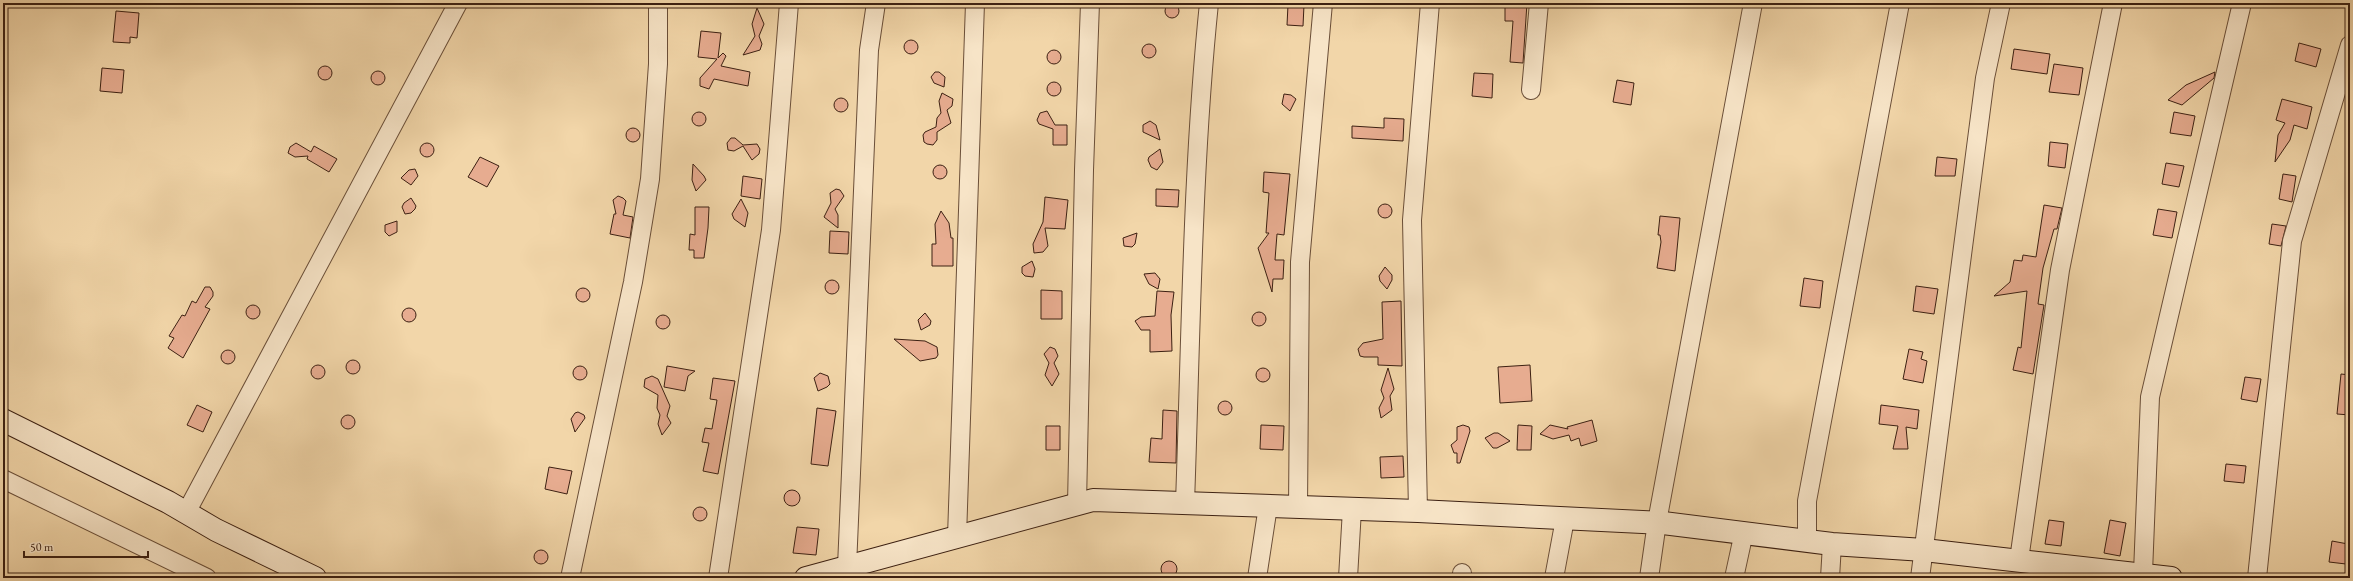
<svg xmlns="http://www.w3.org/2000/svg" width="2353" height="581" font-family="'EB Garamond',serif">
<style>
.building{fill:#e7ac90;stroke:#3c2012}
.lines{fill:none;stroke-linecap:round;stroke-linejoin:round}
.street-casing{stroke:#6a4e38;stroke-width:20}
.secondary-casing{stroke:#3c2012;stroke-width:24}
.street{stroke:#f7e4c7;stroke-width:18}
.secondary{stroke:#f7e4c7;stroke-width:22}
</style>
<rect width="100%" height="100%" fill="#f2d6a9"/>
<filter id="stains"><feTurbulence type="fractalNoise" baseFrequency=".005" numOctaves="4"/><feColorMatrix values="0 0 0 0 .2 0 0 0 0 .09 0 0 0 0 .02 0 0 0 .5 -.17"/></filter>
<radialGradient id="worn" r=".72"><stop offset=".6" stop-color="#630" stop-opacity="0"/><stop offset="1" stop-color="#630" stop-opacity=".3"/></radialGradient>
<path class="building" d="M 1505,3 L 1527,3 L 1523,63 L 1510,62 L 1513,21 L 1505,21 Z
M1165 11a7 7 0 1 1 14 0a7 7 0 1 1-14 0Z
M 1288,5 L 1304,5 L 1303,26 L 1287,25 Z
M 757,8 L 764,24 L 759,36 L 762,44 L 760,50 L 743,55 L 755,36 L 752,24 Z
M 116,11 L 139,13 L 137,38 L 130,37 L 130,43 L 113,42 Z
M 701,31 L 721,33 L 718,58 L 723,53 L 726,56 L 721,66 L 750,72 L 748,86 L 714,79 L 709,89 L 700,86 L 700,78 L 717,59 L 698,57 Z
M904 47a7 7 0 1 1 14 0a7 7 0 1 1-14 0Z
M 2299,43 L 2321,49 L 2316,67 L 2295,61 Z
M1142 51a7 7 0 1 1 14 0a7 7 0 1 1-14 0Z
M 2014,49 L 2050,54 L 2047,74 L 2011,69 Z
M1047 57a7 7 0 1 1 14 0a7 7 0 1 1-14 0Z
M 2054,64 L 2083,68 L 2079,95 L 2049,92 Z
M318 73a7 7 0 1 1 14 0a7 7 0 1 1-14 0Z
M 102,68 L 124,70 L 122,93 L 100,91 Z
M371 78a7 7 0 1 1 14 0a7 7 0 1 1-14 0Z
M 935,72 L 939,72 L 945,77 L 944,87 L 934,83 L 931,77 Z
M 2215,72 L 2214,78 L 2182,105 L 2168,100 L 2186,85 Z
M 1474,73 L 1493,74 L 1492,98 L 1472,96 Z
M 1617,80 L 1634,83 L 1631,105 L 1613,102 Z
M1047 89a7 7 0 1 1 14 0a7 7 0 1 1-14 0Z
M 942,93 L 953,99 L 952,106 L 947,110 L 951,123 L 937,132 L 937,140 L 933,145 L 927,144 L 924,142 L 923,135 L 925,132 L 936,127 L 937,118 L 941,113 L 939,101 Z
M 1284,94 L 1291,95 L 1296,99 L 1290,111 L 1282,104 Z
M834 105a7 7 0 1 1 14 0a7 7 0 1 1-14 0Z
M 2282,99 L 2312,107 L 2307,129 L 2294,125 L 2290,140 L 2275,162 L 2278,135 L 2285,123 L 2276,120 Z
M 1047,111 L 1055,125 L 1067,125 L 1067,145 L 1053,145 L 1053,129 L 1039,124 L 1037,120 L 1040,113 Z
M 2174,112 L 2195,116 L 2191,136 L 2170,133 Z
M692 119a7 7 0 1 1 14 0a7 7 0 1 1-14 0Z
M 1384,118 L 1404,119 L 1403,141 L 1352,138 L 1352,126 L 1384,128 Z
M 1150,121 L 1156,125 L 1160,140 L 1143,132 L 1143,125 Z
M626 135a7 7 0 1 1 14 0a7 7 0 1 1-14 0Z
M 731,138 L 735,138 L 743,145 L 757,144 L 760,149 L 759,154 L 752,160 L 743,146 L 734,151 L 728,150 L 727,143 Z
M 2050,142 L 2068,144 L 2065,168 L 2048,166 Z
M 296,143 L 311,152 L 314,146 L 337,159 L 329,172 L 307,159 L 308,156 L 295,157 L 288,153 L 290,147 Z
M420 150a7 7 0 1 1 14 0a7 7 0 1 1-14 0Z
M 1160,149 L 1163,162 L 1157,170 L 1151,167 L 1148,160 L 1149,157 Z
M 480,157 L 499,166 L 487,187 L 468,177 Z
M 1937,157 L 1957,159 L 1955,176 L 1935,176 Z
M 2166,163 L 2184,166 L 2179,187 L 2162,184 Z
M 693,164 L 704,176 L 706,180 L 696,191 L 692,180 Z
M933 172a7 7 0 1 1 14 0a7 7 0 1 1-14 0Z
M 415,169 L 418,176 L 411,185 L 401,178 L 409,170 Z
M 1264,172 L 1290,174 L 1284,235 L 1277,234 L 1275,260 L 1284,260 L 1283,279 L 1273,279 L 1272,292 L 1258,248 L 1269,233 L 1266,233 L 1269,193 L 1263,192 Z
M 2283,174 L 2296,176 L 2292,202 L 2279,199 Z
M 743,176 L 762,179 L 760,199 L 741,196 Z
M 836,189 L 840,190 L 844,196 L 835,209 L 838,215 L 838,228 L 824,217 L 831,203 L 830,193 Z
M 1156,189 L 1179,190 L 1178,207 L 1156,206 Z
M 618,196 L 623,198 L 626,201 L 623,215 L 633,217 L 630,238 L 610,234 L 614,214 L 616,214 L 613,200 Z
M 1045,197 L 1068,200 L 1065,229 L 1045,228 L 1048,246 L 1043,252 L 1034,253 L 1033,244 L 1043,222 Z
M 411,198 L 416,206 L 415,209 L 411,213 L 405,214 L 402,207 L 404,203 Z
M 741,199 L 748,213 L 745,227 L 734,219 L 732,214 Z
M1378 211a7 7 0 1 1 14 0a7 7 0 1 1-14 0Z
M 2044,205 L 2062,208 L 2057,229 L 2054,229 L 2043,268 L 2038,304 L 2044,305 L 2033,374 L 2013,370 L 2018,347 L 2021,348 L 2027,291 L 1994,296 L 2010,282 L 2014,260 L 2022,261 L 2023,255 L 2036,257 Z
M 695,207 L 709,207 L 708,228 L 704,258 L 694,258 L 694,250 L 689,250 L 690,234 L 695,235 Z
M 2158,209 L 2177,212 L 2172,238 L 2153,235 Z
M 941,211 L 949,223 L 951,238 L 953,238 L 953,266 L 932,266 L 932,244 L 936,244 L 935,224 Z
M 1660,216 L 1680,218 L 1675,271 L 1657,268 L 1661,242 L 1660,235 L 1658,235 Z
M 397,221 L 397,232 L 389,236 L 385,232 L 385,225 Z
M 2272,224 L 2286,226 L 2281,246 L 2269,244 Z
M 830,231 L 849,232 L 848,254 L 829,253 Z
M 1137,233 L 1135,244 L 1132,247 L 1124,246 L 1123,238 Z
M 1032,261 L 1035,269 L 1033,277 L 1025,276 L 1022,273 L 1022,267 Z
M 1385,267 L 1392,275 L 1392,280 L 1387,289 L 1380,281 L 1379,276 Z
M 1155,273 L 1160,279 L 1158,289 L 1149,284 L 1144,274 Z
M 1804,278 L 1823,281 L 1820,308 L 1800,306 Z
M825 287a7 7 0 1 1 14 0a7 7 0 1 1-14 0Z
M 1916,286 L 1938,289 L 1934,314 L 1913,311 Z
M 205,287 L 210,287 L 213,292 L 213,296 L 205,307 L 210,309 L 183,358 L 168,348 L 174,338 L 169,336 L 182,315 L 185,316 L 192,301 L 196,303 Z
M576 295a7 7 0 1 1 14 0a7 7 0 1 1-14 0Z
M 1041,290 L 1062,291 L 1062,319 L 1041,319 Z
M 1157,291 L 1174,292 L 1171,315 L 1172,351 L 1150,352 L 1150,330 L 1141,330 L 1135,321 L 1141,317 L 1155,316 Z
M 1401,301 L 1402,366 L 1378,365 L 1378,357 L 1364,357 L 1360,356 L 1358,349 L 1363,343 L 1383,339 L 1382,302 Z
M246 312a7 7 0 1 1 14 0a7 7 0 1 1-14 0Z
M402 315a7 7 0 1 1 14 0a7 7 0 1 1-14 0Z
M1252 319a7 7 0 1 1 14 0a7 7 0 1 1-14 0Z
M 925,313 L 931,321 L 930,325 L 921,330 L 918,320 Z
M656 322a7 7 0 1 1 14 0a7 7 0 1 1-14 0Z
M 894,339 L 925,341 L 937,347 L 938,355 L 936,358 L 920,361 Z
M 1050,347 L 1055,349 L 1058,356 L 1054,363 L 1059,374 L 1052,386 L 1045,375 L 1049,363 L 1044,354 Z
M 1909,349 L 1923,352 L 1921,359 L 1927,361 L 1923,383 L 1903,379 Z
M221 357a7 7 0 1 1 14 0a7 7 0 1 1-14 0Z
M346 367a7 7 0 1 1 14 0a7 7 0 1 1-14 0Z
M 1530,365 L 1532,401 L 1500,403 L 1498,367 Z
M311 372a7 7 0 1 1 14 0a7 7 0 1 1-14 0Z
M 667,366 L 695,371 L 688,376 L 685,391 L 664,387 Z
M573 373a7 7 0 1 1 14 0a7 7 0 1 1-14 0Z
M 1388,368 L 1394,389 L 1390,396 L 1392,410 L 1381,418 L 1379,408 L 1384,398 L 1381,390 Z
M1256 375a7 7 0 1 1 14 0a7 7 0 1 1-14 0Z
M 820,373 L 828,376 L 830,384 L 827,387 L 818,391 L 814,378 Z
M 2341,374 L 2350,375 L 2350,415 L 2337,414 Z
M 652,376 L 658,379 L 670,406 L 667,416 L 671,423 L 662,435 L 658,424 L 660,415 L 657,408 L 658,395 L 644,387 L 645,379 Z
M 2245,377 L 2261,379 L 2257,402 L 2241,399 Z
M 713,378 L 735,381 L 718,474 L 703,471 L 709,443 L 702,442 L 705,428 L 712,429 L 717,400 L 710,399 Z
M1218 408a7 7 0 1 1 14 0a7 7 0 1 1-14 0Z
M 197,405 L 212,412 L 203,432 L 187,425 Z
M 1881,405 L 1919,410 L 1917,429 L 1906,427 L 1908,449 L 1893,449 L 1898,426 L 1879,424 Z
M 817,408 L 836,411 L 828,466 L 811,464 Z
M 1163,410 L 1177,411 L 1176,463 L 1149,462 L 1151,438 L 1162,439 Z
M 578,412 L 584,415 L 585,418 L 575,432 L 571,419 L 575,413 Z
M341 422a7 7 0 1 1 14 0a7 7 0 1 1-14 0Z
M 1592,420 L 1597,441 L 1581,446 L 1579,438 L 1571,441 L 1569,435 L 1553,439 L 1540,434 L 1550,425 L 1568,429 L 1567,427 Z
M 1261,425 L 1284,426 L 1283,450 L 1260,449 Z
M 1463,425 L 1469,427 L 1470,431 L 1460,463 L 1457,463 L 1457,453 L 1454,453 L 1451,445 L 1457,440 L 1457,427 Z
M 1518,425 L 1532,426 L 1531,450 L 1517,450 Z
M 1046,426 L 1060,426 L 1060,450 L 1046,450 Z
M 1494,433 L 1498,433 L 1510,441 L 1497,448 L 1493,448 L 1485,438 Z
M 1403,456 L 1404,477 L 1381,478 L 1380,457 Z
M 2226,464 L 2246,466 L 2244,483 L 2224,481 Z
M 549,467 L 572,471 L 567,494 L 545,489 Z
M784 498a8 8 0 1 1 16 0a8 8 0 1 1-16 0Z
M693 514a7 7 0 1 1 14 0a7 7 0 1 1-14 0Z
M 2049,520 L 2064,522 L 2061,546 L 2045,544 Z
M 2110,520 L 2126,523 L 2120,556 L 2104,553 Z
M 797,527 L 819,529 L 816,555 L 793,553 Z
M 2332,541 L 2348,544 L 2346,564 L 2329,562 Z
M534 557a7 7 0 1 1 14 0a7 7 0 1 1-14 0Z
M1161 569a8 8 0 1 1 16 0a8 8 0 1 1-16 0Z"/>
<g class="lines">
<defs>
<path id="street" d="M 1531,90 L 1539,3
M 3,479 L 207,578
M 1185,503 C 1191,337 1192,168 1209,3
M 1077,504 L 1084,170 L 1090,3
M 1298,507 L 1300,262 L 1323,3
M 1418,511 L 1412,220 L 1430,3
M 186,513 L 458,3
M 957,537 L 975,3
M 1807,540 L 1807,501 L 1900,3
M 2019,560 L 2060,270 L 2113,3
M 847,567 L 869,50 L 876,3
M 2143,573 L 2150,397 L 2242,3
M 570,578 L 633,282 L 650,179 L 658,64 L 658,3
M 718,578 L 771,230 L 789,3
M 1257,578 L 1268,506
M 1348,578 L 1352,509
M 1462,578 L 1462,573
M 1554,578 L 1565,519
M 1649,578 L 1657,522 L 1753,3
M 1734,578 L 1744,532
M 1830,578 L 1832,544
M 1920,578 L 1985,78 L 2001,3
M 2257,578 L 2292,241 L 2350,45"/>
<path id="secondary" d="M 3,420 L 168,502 L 216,530 L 315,578
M 806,578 L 1093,500 L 1418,511 L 1663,523 L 1832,544 L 1924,550 L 2171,578"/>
</defs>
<use href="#street" class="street-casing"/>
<use href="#secondary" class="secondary-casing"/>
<use href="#street" class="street"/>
<use href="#secondary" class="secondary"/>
</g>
<rect width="2353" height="581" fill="none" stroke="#f2d6a9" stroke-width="16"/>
<rect x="4" y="4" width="2345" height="573" fill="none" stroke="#3c2012" stroke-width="2"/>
<rect x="8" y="8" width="2337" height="565" fill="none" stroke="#3c2012"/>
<path d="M24 551v6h124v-6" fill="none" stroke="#3c2012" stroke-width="2"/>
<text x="30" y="551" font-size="12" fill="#3c2012" stroke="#f7e4c7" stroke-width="3" paint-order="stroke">50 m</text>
<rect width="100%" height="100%" filter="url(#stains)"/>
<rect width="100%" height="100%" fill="url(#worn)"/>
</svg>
